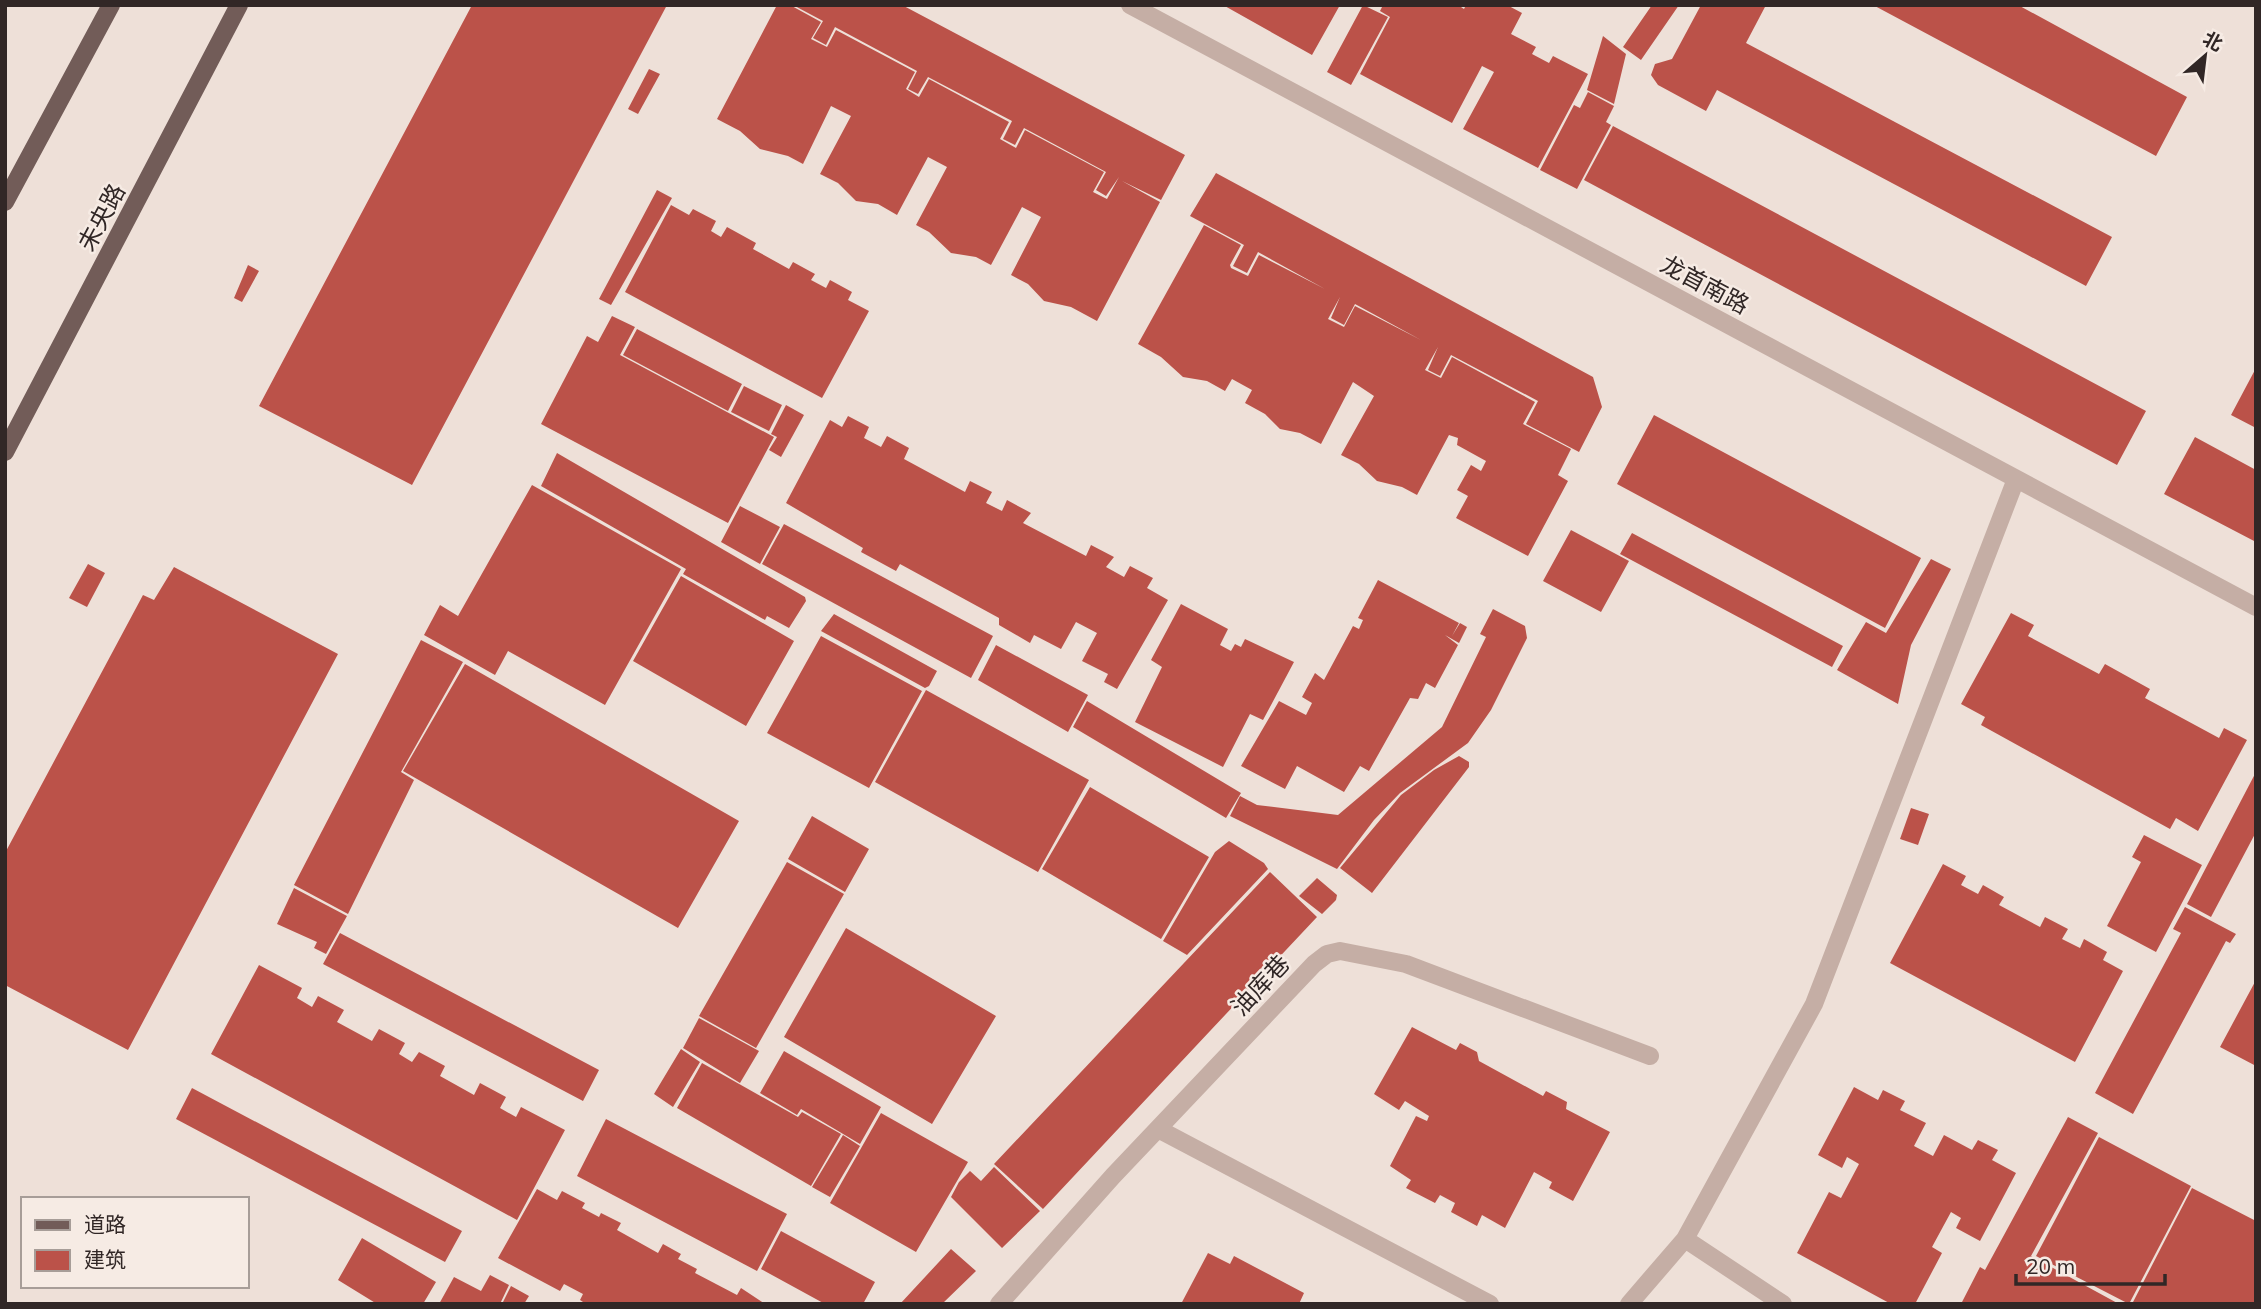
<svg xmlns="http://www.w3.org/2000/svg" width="2261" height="1309" font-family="Mulish,'Noto Sans SC',sans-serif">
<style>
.building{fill:#bb5249;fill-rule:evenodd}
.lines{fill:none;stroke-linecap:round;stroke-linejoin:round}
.minor{stroke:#c5aea5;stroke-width:18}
.major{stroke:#725c58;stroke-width:18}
.labels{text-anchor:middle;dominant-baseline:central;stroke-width:5;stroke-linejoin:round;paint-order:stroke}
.street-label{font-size:24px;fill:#312726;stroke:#f6ebe4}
</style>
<rect width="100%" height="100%" fill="#eee0d8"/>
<path class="building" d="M 472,5 L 667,5 L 412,485 L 259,406 Z
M 777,5 L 790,5 L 821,22 L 811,39 L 827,47 L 836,30 L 915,72 L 906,89 L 919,97 L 929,79 L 1009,122 L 1000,139 L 1016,148 L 1025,130 L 1104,172 L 1093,192 L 1107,199 L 1119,177 L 1106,196 L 1096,190 L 1106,172 L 1024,128 L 1015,145 L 1003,139 L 1012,121 L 928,77 L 918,94 L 908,89 L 917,71 L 835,27 L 826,45 L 813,38 L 823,21 L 793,5 L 902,5 L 1185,155 L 1161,200 L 1122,181 L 1160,202 L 1097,321 L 1071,307 L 1044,301 L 1028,284 L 1011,275 L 1041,217 L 1022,207 L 991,265 L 976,257 L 951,253 L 929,232 L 916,225 L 947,167 L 928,157 L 897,215 L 878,204 L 856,201 L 838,183 L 820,174 L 851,116 L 831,106 L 803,164 L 788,156 L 760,149 L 740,131 L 717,119 Z
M 1223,5 L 1340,5 L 1312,55 Z
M 1363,5 L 1388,17 L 1351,85 L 1327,72 Z
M 1383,5 L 1458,5 L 1464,9 L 1466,5 L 1507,5 L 1522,13 L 1511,34 L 1536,47 L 1532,54 L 1549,63 L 1553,56 L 1588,74 L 1538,168 L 1463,129 L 1494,72 L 1482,66 L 1452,123 L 1360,74 L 1390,17 L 1380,11 Z
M 1652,5 L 1679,5 L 1641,60 L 1623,47 Z
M 1701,5 L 1766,5 L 1746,43 L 2112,237 L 2086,286 L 1717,90 L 1706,111 L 1658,85 L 1651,75 L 1655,64 L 1672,59 Z
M 1873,5 L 2018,5 L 2187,97 L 2156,156 Z
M 1603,36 L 1626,54 L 1614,104 L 1587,90 Z
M 649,69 L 660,74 L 638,114 L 628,109 Z
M 1588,92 L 1614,106 L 1606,122 L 1611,125 L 1577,189 L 1540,170 L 1574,105 L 1580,108 Z
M 1613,126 L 2146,411 L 2117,465 L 1584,180 Z
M 1216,173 L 1593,377 L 1602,407 L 1579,452 L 1526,424 L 1538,401 L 1451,355 L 1440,376 L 1428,370 L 1438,347 L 1425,370 L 1441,378 L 1452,357 L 1535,402 L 1523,424 L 1571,449 L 1558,475 L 1568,481 L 1528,556 L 1456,518 L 1468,496 L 1457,490 L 1471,465 L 1481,471 L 1486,461 L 1457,445 L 1458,438 L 1449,435 L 1417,495 L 1402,487 L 1377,481 L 1359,464 L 1341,455 L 1374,396 L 1353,382 L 1321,444 L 1300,433 L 1280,429 L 1265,414 L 1245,403 L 1252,390 L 1232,379 L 1225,391 L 1207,381 L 1183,377 L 1161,357 L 1138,344 L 1204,225 L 1241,245 L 1230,265 L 1231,268 L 1248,276 L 1259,255 L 1325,289 L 1258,252 L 1247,273 L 1233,266 L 1244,245 L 1190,216 ZM 1340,297 L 1331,318 L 1344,325 L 1355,304 L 1421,340 L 1355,306 L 1344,327 L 1328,319 Z
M 657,190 L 672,198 L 611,305 L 599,299 Z
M 671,205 L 689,215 L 693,209 L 716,221 L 711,231 L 721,237 L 727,227 L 756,243 L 753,249 L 789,269 L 793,262 L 815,274 L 811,280 L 826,288 L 830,280 L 852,292 L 848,300 L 869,311 L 822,398 L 625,292 Z
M 248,265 L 259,271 L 242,302 L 234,298 Z
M 612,316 L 635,327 L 620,355 L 774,437 L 728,523 L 541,424 L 587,336 L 598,342 Z
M 637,329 L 742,384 L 728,411 L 623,355 Z
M 2256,368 L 2256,428 L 2231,415 Z
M 744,386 L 782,405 L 769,431 L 731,412 Z
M 786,405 L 804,415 L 781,457 L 769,450 L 777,437 L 771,434 Z
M 1654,415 L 1921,558 L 1885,628 L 1617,484 Z
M 848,416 L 869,427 L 864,438 L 881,447 L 887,436 L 909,448 L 904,459 L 965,492 L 970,481 L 992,492 L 986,503 L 1002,511 L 1007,500 L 1031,513 L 1023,523 L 1086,556 L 1091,545 L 1114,557 L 1106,567 L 1124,577 L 1130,566 L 1153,578 L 1147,588 L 1168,600 L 1117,689 L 1104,682 L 1108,674 L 1082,661 L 1097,633 L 1076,622 L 1061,649 L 1034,635 L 1030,643 L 999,625 L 999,618 L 900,564 L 896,571 L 861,552 L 863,548 L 786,503 L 830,420 L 842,427 Z
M 2195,437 L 2256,470 L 2256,542 L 2164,494 Z
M 557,453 L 805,597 L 806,601 L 789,628 L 767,616 L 765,620 L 683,574 L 686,569 L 541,486 Z
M 532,485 L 681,569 L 605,705 L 508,651 L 495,675 L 424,635 L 440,605 L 458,616 Z
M 740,506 L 780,527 L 760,564 L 721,542 Z
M 784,524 L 993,636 L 971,678 L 762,564 Z
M 1571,530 L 1629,561 L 1601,612 L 1543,581 Z
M 1632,533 L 1843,646 L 1832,667 L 1620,554 Z
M 1931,559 L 1951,569 L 1911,645 L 1898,704 L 1837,670 L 1866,622 L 1886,633 Z
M 88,564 L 105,573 L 87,607 L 69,598 Z
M 174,567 L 338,654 L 128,1050 L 5,985 L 5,853 L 143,595 L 154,600 Z
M 681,576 L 794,641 L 746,726 L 633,661 Z
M 1378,580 L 1459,623 L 1452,636 L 1460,623 L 1467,627 L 1459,643 L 1445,635 L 1458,645 L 1435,688 L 1426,683 L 1418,699 L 1410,698 L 1369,771 L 1360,766 L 1344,792 L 1297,766 L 1285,789 L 1241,766 L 1279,701 L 1306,715 L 1312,703 L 1302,697 L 1315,673 L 1324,680 L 1353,626 L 1359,629 L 1363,620 L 1358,618 Z
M 1181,604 L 1228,629 L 1220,645 L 1231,651 L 1235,644 L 1241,647 L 1245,639 L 1294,662 L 1263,720 L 1250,714 L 1223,767 L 1135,722 L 1162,667 L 1151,660 Z
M 1493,609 L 1525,626 L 1527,638 L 1491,710 L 1468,743 L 1400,793 L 1374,820 L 1337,869 L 1230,816 L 1240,796 L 1257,805 L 1338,815 L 1442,727 L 1486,637 L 1480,634 Z
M 2011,613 L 2034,625 L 2028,636 L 2099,674 L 2105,664 L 2150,689 L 2145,698 L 2219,738 L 2224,728 L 2247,740 L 2198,831 L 2176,818 L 2170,829 L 1981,725 L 1985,717 L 1961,704 Z
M 834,614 L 937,671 L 929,686 L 925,688 L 821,631 Z
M 821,636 L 922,691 L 869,788 L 767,733 Z
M 421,640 L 463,662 L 401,772 L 414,780 L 348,914 L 294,885 Z
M 996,645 L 1088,695 L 1068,732 L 978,680 Z
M 465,664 L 739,821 L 678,928 L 403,771 Z
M 926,690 L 1089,780 L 1038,872 L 875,782 Z
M 1087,701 L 1241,793 L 1226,818 L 1073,727 Z
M 1459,756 L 1469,762 L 1469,767 L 1372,893 L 1340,868 L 1401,795 L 1434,770 Z
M 2256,772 L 2256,832 L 2211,917 L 2187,904 Z
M 1090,787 L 1209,857 L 1161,939 L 1042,869 Z
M 1911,808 L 1929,814 L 1918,845 L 1900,839 Z
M 812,816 L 869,849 L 845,892 L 788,859 Z
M 2144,835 L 2202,865 L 2156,952 L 2107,926 L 2141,862 L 2132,857 Z
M 1229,841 L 1264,863 L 1268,869 L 1187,955 L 1163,941 L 1215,852 Z
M 787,862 L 844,894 L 756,1048 L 699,1016 Z
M 1943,864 L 1966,876 L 1961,885 L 1978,894 L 1983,885 L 2004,897 L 1999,905 L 2040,927 L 2045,917 L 2068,929 L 2062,939 L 2080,948 L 2084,939 L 2107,952 L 2103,960 L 2123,971 L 2075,1062 L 1890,963 Z
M 1270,872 L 1317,917 L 1043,1209 L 994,1164 Z
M 1317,878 L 1337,895 L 1336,900 L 1322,914 L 1299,896 Z
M 294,888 L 347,916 L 326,954 L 314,948 L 317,942 L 277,924 Z
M 2185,907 L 2236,934 L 2230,943 L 2226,941 L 2133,1114 L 2095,1093 L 2181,933 L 2173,929 Z
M 846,928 L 996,1016 L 932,1124 L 784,1037 Z
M 340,933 L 599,1070 L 583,1101 L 323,964 Z
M 259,965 L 302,988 L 297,998 L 312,1007 L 318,996 L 344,1010 L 337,1022 L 372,1041 L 379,1029 L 405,1043 L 399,1054 L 412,1062 L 419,1052 L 445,1066 L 440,1076 L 474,1095 L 480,1083 L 506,1097 L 500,1108 L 516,1117 L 521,1107 L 565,1130 L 517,1220 L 211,1054 Z
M 2256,980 L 2256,1066 L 2220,1047 Z
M 699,1018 L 759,1051 L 740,1083 L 683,1048 Z
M 1412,1027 L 1456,1050 L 1460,1043 L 1477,1052 L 1479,1061 L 1543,1096 L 1546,1091 L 1567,1102 L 1566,1109 L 1610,1132 L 1573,1201 L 1549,1188 L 1552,1182 L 1534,1172 L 1505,1228 L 1482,1215 L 1477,1226 L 1451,1212 L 1455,1203 L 1440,1195 L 1435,1203 L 1406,1188 L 1411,1180 L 1390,1166 L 1416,1116 L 1427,1121 L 1429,1116 L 1405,1101 L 1399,1110 L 1374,1094 Z
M 681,1049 L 700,1062 L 673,1107 L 654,1094 Z
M 784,1051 L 881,1107 L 860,1144 L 801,1109 L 797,1115 L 760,1093 Z
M 702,1063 L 798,1117 L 802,1112 L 841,1134 L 811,1186 L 677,1108 Z
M 1854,1087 L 1878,1100 L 1883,1090 L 1905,1101 L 1900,1110 L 1926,1123 L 1914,1146 L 1933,1156 L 1944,1135 L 1972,1150 L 1978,1140 L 1998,1150 L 1992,1160 L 2016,1173 L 1980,1241 L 1956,1228 L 1961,1218 L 1951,1212 L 1932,1247 L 1942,1253 L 1915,1304 L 1891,1304 L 1797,1253 L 1829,1192 L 1841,1198 L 1859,1164 L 1847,1157 L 1842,1168 L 1818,1155 Z
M 192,1088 L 462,1231 L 445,1262 L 176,1119 Z
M 881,1113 L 968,1162 L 916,1252 L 830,1203 Z
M 2068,1117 L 2098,1133 L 2031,1256 L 2119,1304 L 1961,1304 L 1980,1267 L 1985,1270 Z
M 606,1119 L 787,1214 L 757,1271 L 577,1176 Z
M 843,1135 L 860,1146 L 830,1197 L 812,1187 Z
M 2099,1137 L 2191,1186 L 2129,1304 L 2036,1256 Z
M 994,1167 L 1040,1211 L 1002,1248 L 951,1197 L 959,1182 L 970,1171 L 981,1181 Z
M 2192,1188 L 2256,1221 L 2256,1304 L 2132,1304 Z
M 537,1189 L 557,1200 L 562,1191 L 585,1203 L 582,1208 L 599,1217 L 601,1213 L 621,1223 L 617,1230 L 658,1253 L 663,1244 L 681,1254 L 678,1259 L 697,1269 L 695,1273 L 737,1295 L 741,1288 L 765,1304 L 586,1304 L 580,1300 L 583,1294 L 564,1284 L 560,1291 L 498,1258 Z
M 781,1231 L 875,1282 L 863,1304 L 825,1304 L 761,1269 Z
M 362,1238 L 436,1282 L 423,1304 L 377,1304 L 338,1280 Z
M 951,1249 L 976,1271 L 942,1304 L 900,1304 Z
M 1208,1253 L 1230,1264 L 1234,1256 L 1304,1293 L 1299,1304 L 1181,1304 Z
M 490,1275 L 509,1285 L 500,1304 L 439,1304 L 454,1277 L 481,1291 Z
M 511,1286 L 529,1296 L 524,1304 L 502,1304 Z"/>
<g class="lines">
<path class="minor" d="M 1130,5 L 2256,607
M 1158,1129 L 1490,1304
M 1685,1239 L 1783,1304
M 999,1304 L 1113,1176 L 1314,964 L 1327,954 L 1340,951 L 1406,964 L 1650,1056
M 1629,1304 L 1685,1239 L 1814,1004 L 2016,479"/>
<path class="major" d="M 5,202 L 111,5
M 5,452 L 239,5"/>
</g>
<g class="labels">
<g class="street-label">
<text transform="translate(101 217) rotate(-62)">未央路</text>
<text transform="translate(1705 284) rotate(28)">龙首南路</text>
<text transform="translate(1260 985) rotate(-47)">油库巷</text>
</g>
</g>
<rect width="2261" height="1309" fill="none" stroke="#312726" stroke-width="14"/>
<rect x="21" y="1197" width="228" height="91" fill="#f6ebe4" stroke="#a79d98" stroke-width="2"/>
<rect x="35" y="1220" width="35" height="10" fill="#725c58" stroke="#a79d98" stroke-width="2"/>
<text x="84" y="1232" font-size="21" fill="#312726">道路</text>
<rect x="35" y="1250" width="35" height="21" fill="#bb5249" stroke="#a79d98" stroke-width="2"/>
<text x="84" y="1267" font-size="21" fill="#312726">建筑</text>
<g transform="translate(2205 56) rotate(28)" stroke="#f6ebe4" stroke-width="5" paint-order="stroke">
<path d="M0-5L12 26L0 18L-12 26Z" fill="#312726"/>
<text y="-10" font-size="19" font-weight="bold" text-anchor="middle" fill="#312726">北</text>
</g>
<path d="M2016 1274v10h149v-10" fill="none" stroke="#312726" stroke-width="3.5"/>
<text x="2026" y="1274" font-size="21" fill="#312726" stroke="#f6ebe4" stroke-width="5" paint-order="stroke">20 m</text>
</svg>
